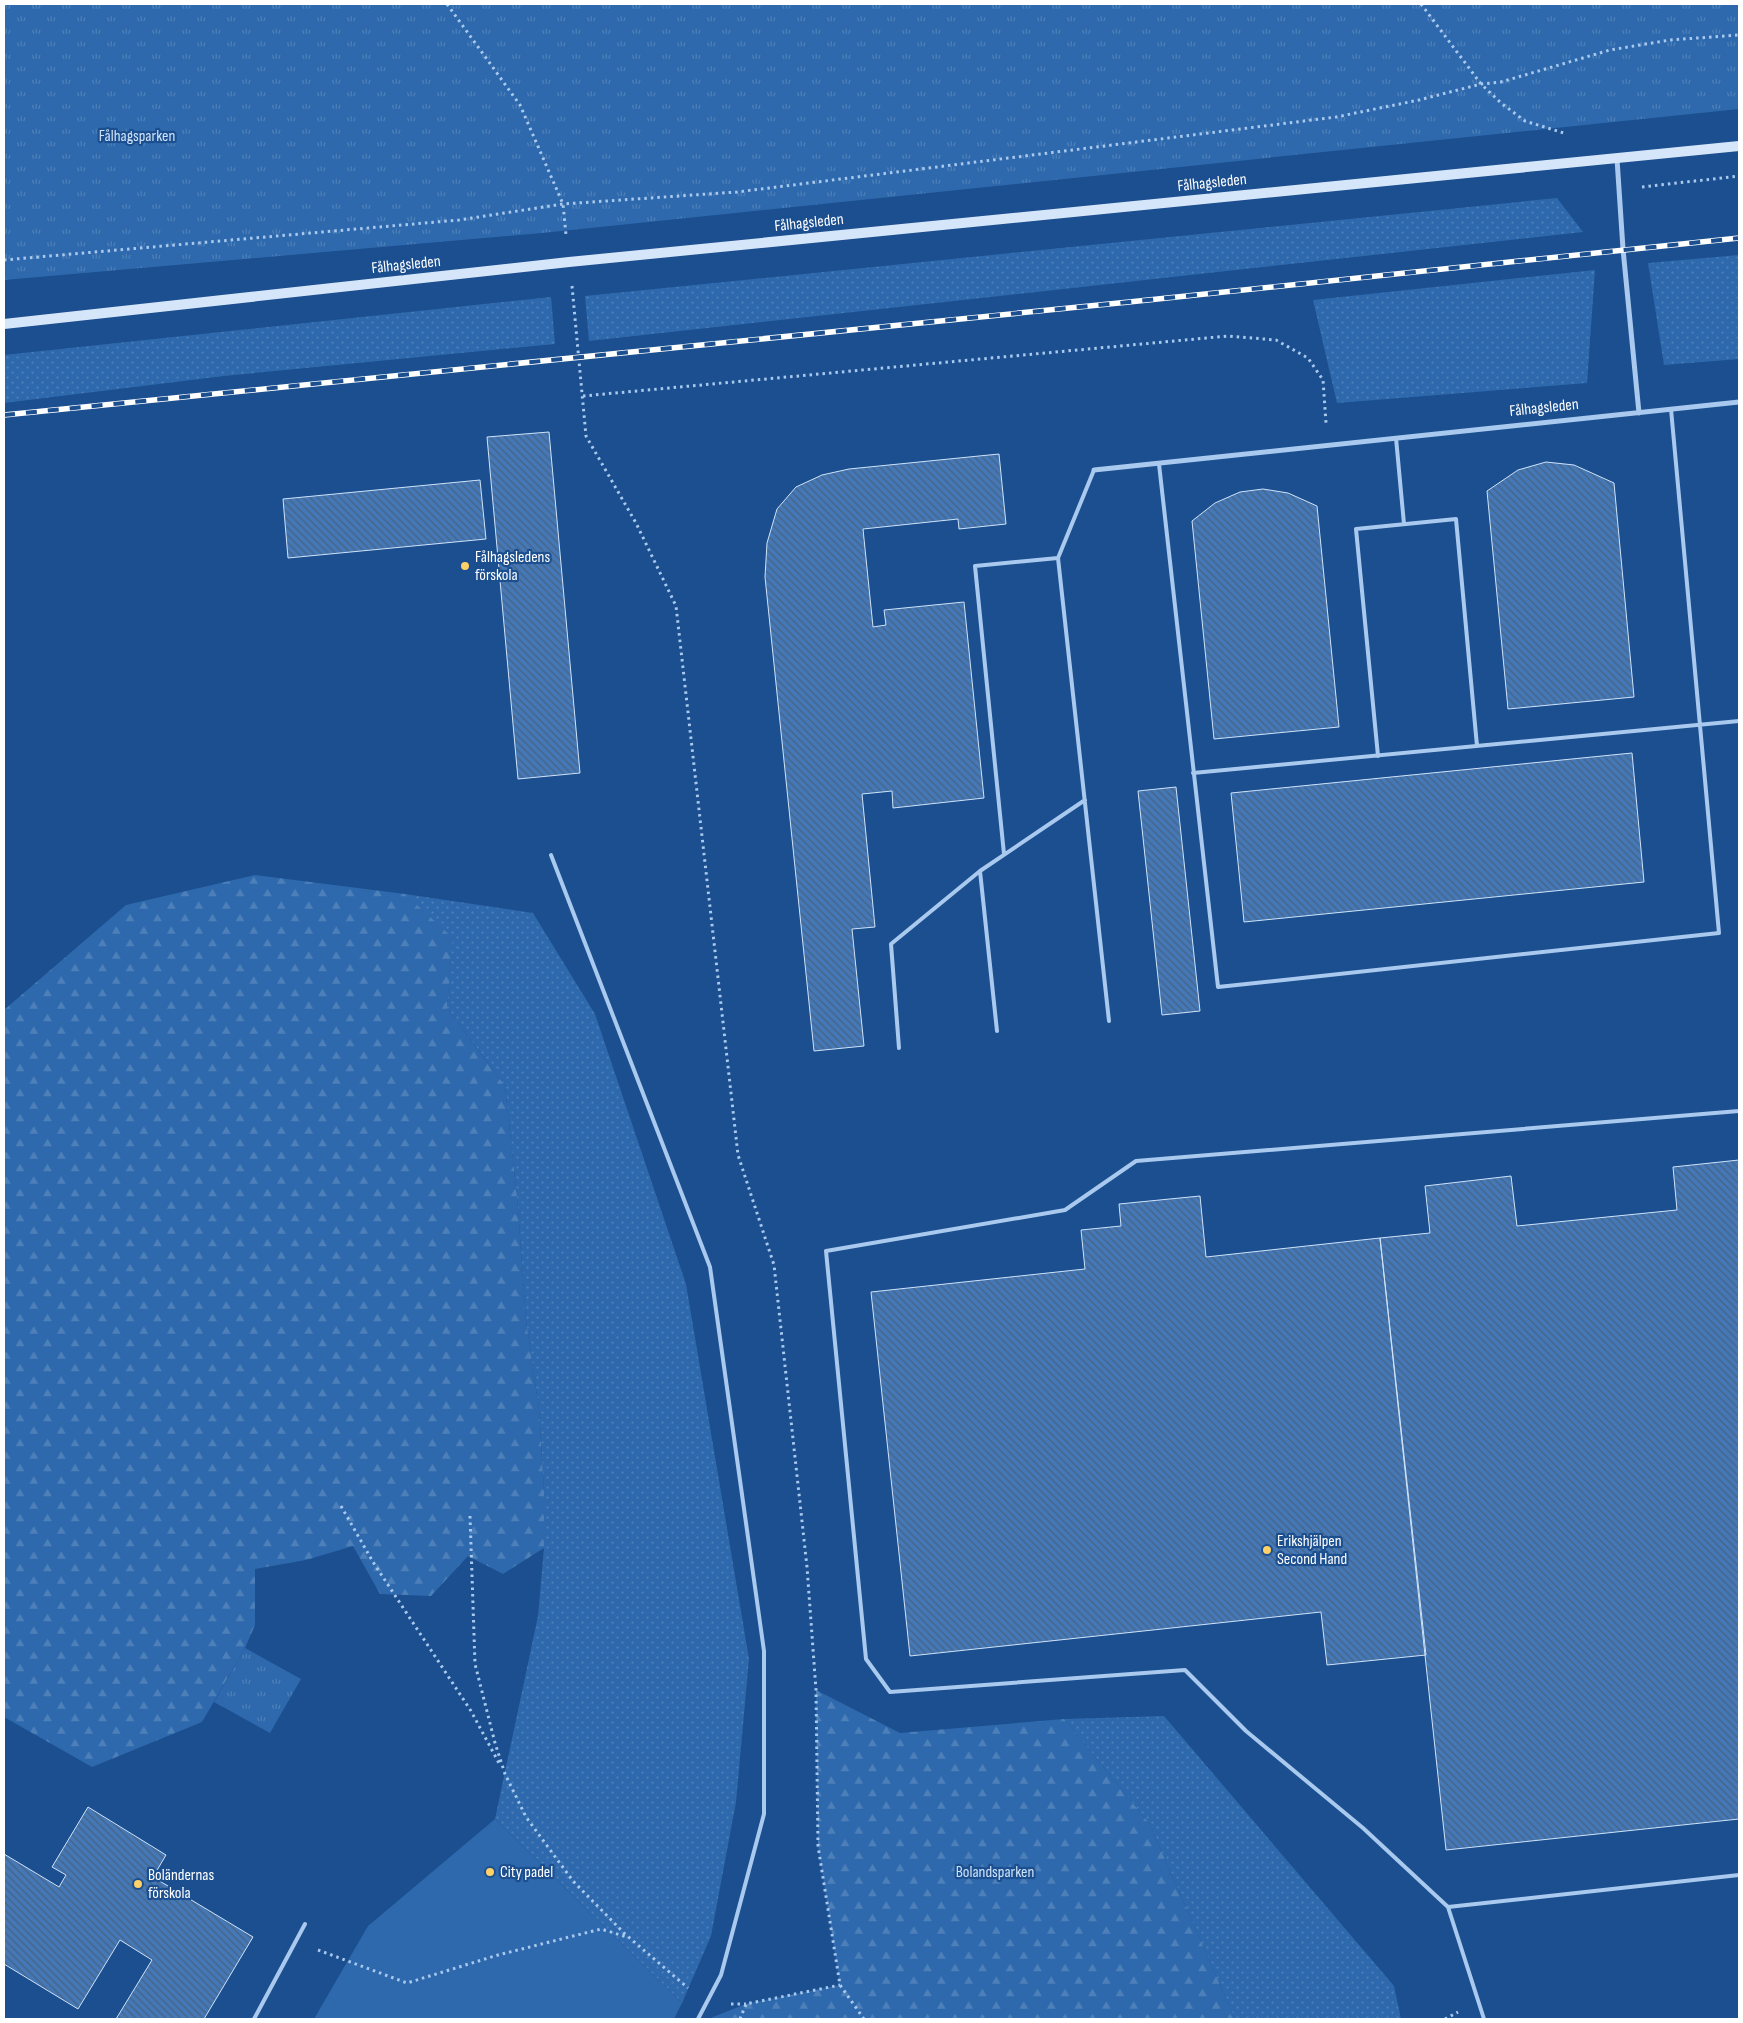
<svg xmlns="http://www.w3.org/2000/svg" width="1743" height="2023" font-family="'Sofia Sans Condensed',sans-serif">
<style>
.grass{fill:url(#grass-dots)}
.forest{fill:url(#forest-firs)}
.park{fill:url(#park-tufts)}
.garden{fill:#2e69ad}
.building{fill:url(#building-back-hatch);stroke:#cfe3fa}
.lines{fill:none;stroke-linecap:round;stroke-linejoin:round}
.path{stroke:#a9c9ee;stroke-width:3;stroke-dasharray:2.5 4;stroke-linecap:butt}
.lane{stroke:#a9c9ee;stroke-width:4}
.street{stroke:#a9c9ee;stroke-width:5}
.secondary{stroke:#d6e6fa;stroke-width:10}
.rail-casing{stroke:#fff;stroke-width:5.5}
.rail{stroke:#1b4f8f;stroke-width:4;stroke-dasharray:11;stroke-linecap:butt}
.poi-dot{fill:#ffd166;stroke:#1b4f8f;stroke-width:2}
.labels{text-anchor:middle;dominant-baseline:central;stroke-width:4.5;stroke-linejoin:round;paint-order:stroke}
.park-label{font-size:16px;fill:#cfe3fa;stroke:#1b4f8f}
.street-label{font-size:16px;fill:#fff;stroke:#1b4f8f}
.poi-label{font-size:16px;fill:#fff;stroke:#1b4f8f;text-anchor:start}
</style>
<defs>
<pattern id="grass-dots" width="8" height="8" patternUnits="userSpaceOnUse" patternTransform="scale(1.25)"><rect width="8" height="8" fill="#2e69ad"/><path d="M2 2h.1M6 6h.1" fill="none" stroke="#4d80b9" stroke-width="1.8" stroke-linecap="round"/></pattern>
<pattern id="forest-firs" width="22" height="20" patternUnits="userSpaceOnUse" patternTransform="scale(1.25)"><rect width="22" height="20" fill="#2e69ad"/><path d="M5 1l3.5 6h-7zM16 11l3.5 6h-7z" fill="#4d80b9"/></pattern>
<pattern id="park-tufts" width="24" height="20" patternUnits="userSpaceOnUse" patternTransform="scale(1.25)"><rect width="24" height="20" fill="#2e69ad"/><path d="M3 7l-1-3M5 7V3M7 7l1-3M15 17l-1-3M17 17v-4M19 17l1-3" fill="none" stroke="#4d80b9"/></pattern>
<pattern id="building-back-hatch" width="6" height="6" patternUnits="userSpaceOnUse" patternTransform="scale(1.25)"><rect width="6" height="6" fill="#4478b7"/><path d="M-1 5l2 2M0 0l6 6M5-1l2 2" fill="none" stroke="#486282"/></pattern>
</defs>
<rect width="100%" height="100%" fill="#1b4f8f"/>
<path class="grass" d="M 1557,198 L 1583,232 L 589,341 L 585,296 Z
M 1739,255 L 1739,359 L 1664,365 L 1648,263 Z
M 1595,270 L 1587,383 L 1337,403 L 1313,300 Z
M 551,297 L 555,344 L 224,376 L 4,403 L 4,355 Z
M 405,894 L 533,913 L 595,1014 L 686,1284 L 749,1659 L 736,1802 L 711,1936 L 682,2003 L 495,1819 L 538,1616 L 544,1548 L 544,1491 L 539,1409 L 526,1320 L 517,1196 L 505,1086 L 447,1008 L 452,938 Z
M 1164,1716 L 1394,1986 L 1401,2019 L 1235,2019 L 1149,1823 L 1064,1719 Z"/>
<path class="forest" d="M 255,875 L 405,894 L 453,938 L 447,1008 L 505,1086 L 517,1196 L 526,1320 L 539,1409 L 544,1491 L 544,1548 L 503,1574 L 468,1556 L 431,1596 L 380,1594 L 353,1546 L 306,1560 L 255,1569 L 255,1625 L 245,1648 L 202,1722 L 92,1767 L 4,1717 L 4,1010 L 126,905 Z
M 816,1690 L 900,1733 L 1064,1719 L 1149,1823 L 1235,2019 L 708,2019 L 746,2004 L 840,1985 L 818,1846 Z"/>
<path class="park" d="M 4,4 L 1739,4 L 1739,109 L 542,233 L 4,280 Z
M 245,1648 L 301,1679 L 270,1733 L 214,1702 Z"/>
<path class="garden" d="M 495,1819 L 682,2003 L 674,2019 L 314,2019 L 368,1926 Z"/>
<path class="building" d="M 549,432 L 580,773 L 518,779 L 487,437 Z
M 999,454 L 1006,524 L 959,529 L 958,519 L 863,529 L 873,627 L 886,625 L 884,610 L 964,602 L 984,798 L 893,808 L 892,791 L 862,794 L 875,927 L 852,929 L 864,1046 L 814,1051 L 765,577 L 767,543 L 777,509 L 796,487 L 822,475 L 849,469 Z
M 1546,462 L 1574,465 L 1614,483 L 1634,697 L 1508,709 L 1487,491 L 1518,470 Z
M 480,480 L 486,539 L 288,558 L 283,499 Z
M 1263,489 L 1288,493 L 1317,506 L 1339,727 L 1214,739 L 1192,521 L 1215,503 L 1240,492 Z
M 1632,753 L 1644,882 L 1244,922 L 1231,793 Z
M 1176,787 L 1200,1011 L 1162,1015 L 1138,791 Z
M 1739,1160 L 1739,1819 L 1446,1850 L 1380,1238 L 1430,1233 L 1425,1186 L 1511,1176 L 1517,1226 L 1677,1210 L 1673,1167 Z
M 1200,1196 L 1206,1257 L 1380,1238 L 1426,1655 L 1327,1665 L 1321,1612 L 910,1656 L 871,1292 L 1085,1269 L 1081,1230 L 1121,1226 L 1119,1204 Z
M 88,1807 L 166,1855 L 153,1877 L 253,1937 L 204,2019 L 116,2019 L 152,1960 L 120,1940 L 78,2009 L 4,1964 L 4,1854 L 59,1887 L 66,1875 L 52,1867 Z"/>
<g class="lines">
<path class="path" d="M 447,4 L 520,105 L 563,204 L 566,235
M 1421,4 L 1481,84 L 1501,103 L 1525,121 L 1567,134
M 1642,187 L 1739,176
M 4,260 L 459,220 L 563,204 L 737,192 L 1336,117 L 1419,100 L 1481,84 L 1501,82 L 1610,50 L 1670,40 L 1739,35
M 572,286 L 586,436 L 636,523 L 676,606 L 738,1155 L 774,1265 L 807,1567 L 816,1690 L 818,1846 L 840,1985 L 864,2019
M 583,396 L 1228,336 L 1276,340 L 1308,358 L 1323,380 L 1326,423
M 341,1506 L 373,1562 L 471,1711 L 500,1765
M 470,1516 L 475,1664 L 495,1743 L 505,1774 L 526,1817 L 573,1881 L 625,1934 L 688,1988
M 318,1950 L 407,1983 L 498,1955 L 601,1929 L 627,1937
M 731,2004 L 746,2004
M 740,2019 L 746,2004 L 840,1985
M 1445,2019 L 1458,2012"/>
<path class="lane" d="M 1396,438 L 1404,524
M 1159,464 L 1218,987 L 1719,933 L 1671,409
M 1094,470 L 1058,558 L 1109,1021
M 1378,756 L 1356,529 L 1456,519 L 1477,746
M 1193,773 L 1739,721
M 1004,854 L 975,566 L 1058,558
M 551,855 L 710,1267 L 764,1651 L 764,1814 L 721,1975 L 698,2019
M 997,1031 L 980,871 L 1085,800
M 899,1048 L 891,944 L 980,871
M 1739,1111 L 1136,1161 L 1065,1210 L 826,1251 L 866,1659 L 890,1692 L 1185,1670 L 1246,1731 L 1363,1828 L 1448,1907 L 1739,1875
M 1448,1907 L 1484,2019
M 254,2019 L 305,1924"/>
<path class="street" d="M 1617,159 L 1623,249 L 1639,413
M 1094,470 L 1739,402"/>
<path class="secondary" d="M 4,324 L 569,262 L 1739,146"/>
<defs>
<path id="rail" d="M 4,415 L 1129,302 L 1739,238"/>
</defs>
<use href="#rail" class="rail-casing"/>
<use href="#rail" class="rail"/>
</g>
<g class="poi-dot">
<circle cx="465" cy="566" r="5"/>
<circle cx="1267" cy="1550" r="5"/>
<circle cx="490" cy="1872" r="5"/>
<circle cx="138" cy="1884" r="5"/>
</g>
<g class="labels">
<g class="park-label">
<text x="137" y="136">Fålhagsparken</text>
<text x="995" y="1872">Bolandsparken</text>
</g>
<g class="street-label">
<text transform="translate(1212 183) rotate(-6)">Fålhagsleden</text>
<text transform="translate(809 223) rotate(-6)">Fålhagsleden</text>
<text transform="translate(406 265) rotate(-6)">Fålhagsleden</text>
<text transform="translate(1544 408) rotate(-6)">Fålhagsleden</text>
</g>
<g class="poi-label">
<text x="475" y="557">Fålhagsledens<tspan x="475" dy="18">förskola</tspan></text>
<text x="1277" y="1541">Erikshjälpen<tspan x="1277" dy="18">Second Hand</tspan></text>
<text x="500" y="1872">City padel</text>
<text x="148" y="1875">Boländernas<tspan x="148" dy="18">förskola</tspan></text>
</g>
</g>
<rect width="1743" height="2023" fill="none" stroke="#ffffff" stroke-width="10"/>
</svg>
